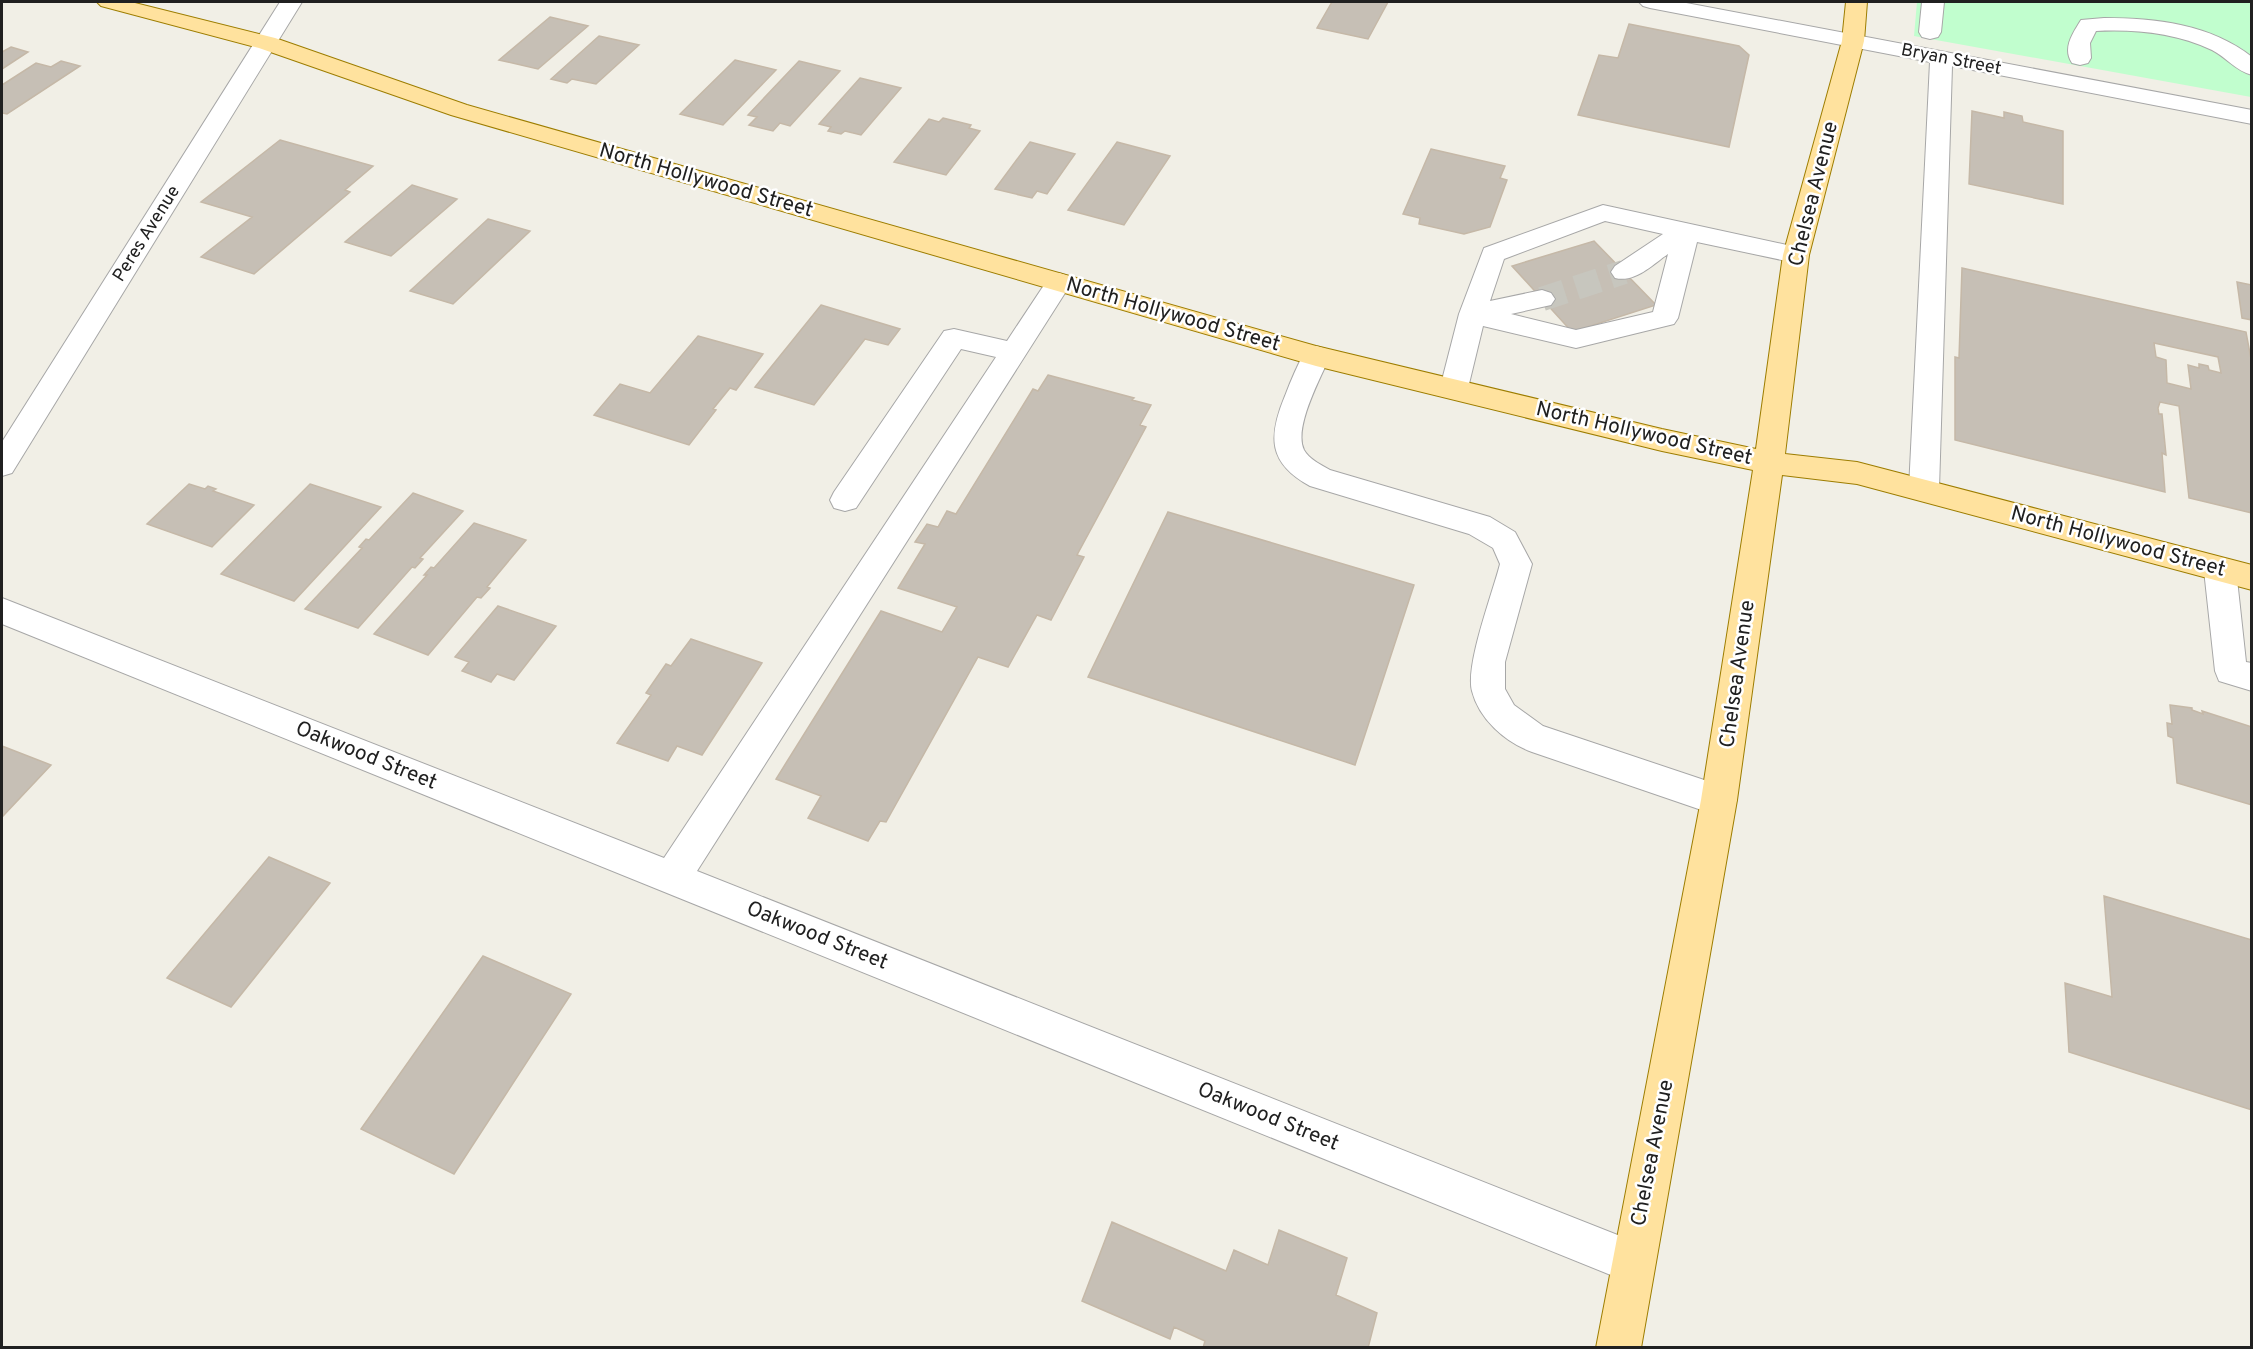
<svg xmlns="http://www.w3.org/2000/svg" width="2253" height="1349" font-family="Overpass,sans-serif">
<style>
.park{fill:#c1fece}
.building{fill:#c6bfb5;stroke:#c5b8a7;stroke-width:1.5;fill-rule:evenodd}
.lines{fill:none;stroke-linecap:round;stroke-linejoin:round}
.minor-tunnel{stroke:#c7c6be;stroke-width:24;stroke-dasharray:24 12;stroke-linecap:butt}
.minor-casing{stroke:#a7a7a7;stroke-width:2}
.major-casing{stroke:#9d7d00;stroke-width:2}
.minor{fill:#fff;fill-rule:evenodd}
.major{fill:#ffe29e;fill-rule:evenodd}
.labels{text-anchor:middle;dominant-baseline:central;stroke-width:5;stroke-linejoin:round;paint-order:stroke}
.far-street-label{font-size:18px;fill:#202020;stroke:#fff}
.street-label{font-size:21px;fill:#202020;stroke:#fff}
</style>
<rect width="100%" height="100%" fill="#f1efe6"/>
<path class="park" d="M 1917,2 L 2251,2 L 2251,97 L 1914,36 Z"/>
<path class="building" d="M 1332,2 L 1388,2 L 1368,39 L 1317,28 Z
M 550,17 L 588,26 L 538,69 L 499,60 Z
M 1629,24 L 1739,46 L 1749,55 L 1729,147 L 1578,115 L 1599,55 L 1618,58 Z
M 599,36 L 639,45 L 596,84 L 572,79 L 567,83 L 551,79 Z
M 11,47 L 28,52 L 2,69 L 2,52 Z
M 735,60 L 776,70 L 723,125 L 680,114 Z
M 61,61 L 80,66 L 7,114 L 2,113 L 2,85 L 36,63 L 51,67 Z
M 799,61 L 840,71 L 790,126 L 780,123 L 773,131 L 749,125 L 757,117 L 748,115 Z
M 860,78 L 901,88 L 861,135 L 845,131 L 841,134 L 828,131 L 831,127 L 819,124 Z
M 1972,111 L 2004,118 L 2004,112 L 2022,116 L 2023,122 L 2063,131 L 2063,204 L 1969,184 Z
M 943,118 L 971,125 L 969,128 L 980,131 L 946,175 L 894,162 L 929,119 L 939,122 Z
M 280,140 L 373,166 L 345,190 L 350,192 L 254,274 L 201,257 L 252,217 L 201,202 Z
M 1030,142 L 1075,154 L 1047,194 L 1037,191 L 1032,198 L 995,189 Z
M 1117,142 L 1170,156 L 1124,225 L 1068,210 Z
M 1431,149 L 1505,166 L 1500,178 L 1507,180 L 1490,227 L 1464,234 L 1419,224 L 1420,218 L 1403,214 Z
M 412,185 L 457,199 L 391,256 L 345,242 Z
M 488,219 L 530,231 L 453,304 L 410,291 Z
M 1594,241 L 1656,305 L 1572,332 L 1512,266 Z
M 1962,268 L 2246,332 L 2252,364 L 2252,513 L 2189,498 L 2179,406 L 2160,402 L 2158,408 L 2159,414 L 2162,414 L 2166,455 L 2162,453 L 2165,492 L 1955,440 L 1955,357 L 1959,358 ZM 2154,343 L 2218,357 L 2221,373 L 2209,370 L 2208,366 L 2199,364 L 2199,368 L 2188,365 L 2191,389 L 2167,383 L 2166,360 L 2156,357 Z
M 2237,282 L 2252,285 L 2252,320 L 2242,318 Z
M 821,305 L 900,329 L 888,345 L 865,339 L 814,405 L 755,387 Z
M 698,336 L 763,354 L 736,390 L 730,388 L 713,409 L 716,410 L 689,445 L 594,415 L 620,384 L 650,393 Z
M 1048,375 L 1134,398 L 1132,400 L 1151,405 L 1140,425 L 1146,427 L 1077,555 L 1084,557 L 1051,620 L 1037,615 L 1008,667 L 978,657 L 886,822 L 880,821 L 868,841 L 808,818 L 821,796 L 776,779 L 881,611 L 942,632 L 957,607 L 898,588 L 925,544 L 915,542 L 927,524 L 938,527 L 947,511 L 956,514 L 1033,389 L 1038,391 Z
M 189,484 L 205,489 L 208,486 L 216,489 L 213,491 L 254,505 L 212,547 L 147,524 Z
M 310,484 L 381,507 L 294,601 L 221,574 Z
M 413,493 L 463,511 L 420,558 L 423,559 L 415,568 L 412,567 L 358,628 L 305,609 L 362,548 L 359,547 L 366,539 L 369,540 Z
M 1168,512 L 1414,585 L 1355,765 L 1088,677 Z
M 474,523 L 526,540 L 487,587 L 490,588 L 481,598 L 477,597 L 428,655 L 374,634 L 427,575 L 424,575 L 431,567 L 434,568 Z
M 498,606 L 556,626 L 514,680 L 497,674 L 491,682 L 462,671 L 469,662 L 455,657 Z
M 691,639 L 762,663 L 702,755 L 677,746 L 668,761 L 617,743 L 651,695 L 646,693 L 666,664 L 671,666 Z
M 2170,705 L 2192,708 L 2192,710 L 2203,714 L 2202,711 L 2252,727 L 2252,805 L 2177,783 L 2173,738 L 2168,736 L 2167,723 L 2172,724 Z
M 2,746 L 51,765 L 2,817 Z
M 269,857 L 330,883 L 231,1007 L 167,978 Z
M 2104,896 L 2252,940 L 2252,1110 L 2069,1052 L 2065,983 L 2112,997 Z
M 483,956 L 571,994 L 454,1174 L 361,1129 Z
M 1112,1222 L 1226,1271 L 1234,1250 L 1268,1265 L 1279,1230 L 1347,1258 L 1336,1295 L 1377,1313 L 1368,1348 L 1203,1348 L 1205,1341 L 1174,1327 L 1170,1339 L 1082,1301 Z"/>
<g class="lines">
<path class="minor-tunnel" d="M 1542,299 L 1624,272"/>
<defs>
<path id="minor" d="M 280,2 L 302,2 L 12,473 L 2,476 L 2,442 Z
M 1639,2 L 1681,2 L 2252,110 L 2252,124 L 1952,66 L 1939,489 L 1935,497 L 1924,500 L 1913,497 L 1909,489 L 1930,62 L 1650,8 L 1643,6 Z
M 1922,2 L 1944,2 L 1941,32 L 1938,37 L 1930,39 L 1922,37 L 1919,32 Z
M 2104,18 C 2156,18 2210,24 2252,57 L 2252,75 C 2236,71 2226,57 2212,50 C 2176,33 2135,29 2096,31 L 2090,43 L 2091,58 L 2088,63 L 2080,65 L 2072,63 C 2062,48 2073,33 2081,20 Z
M 1603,205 L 1796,247 L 1805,249 L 1809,255 L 1805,261 L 1796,263 L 1697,242 L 1678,318 L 1674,324 L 1576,348 L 1483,326 L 1468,388 L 1464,395 L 1454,398 L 1444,395 L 1440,388 L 1459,314 L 1484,248 ZM 1605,221 L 1663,234 L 1615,266 L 1611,272 L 1615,278 C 1635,283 1652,265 1668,254 L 1653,312 L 1576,330 L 1511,314 L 1551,305 L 1555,299 L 1551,293 L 1542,290 L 1490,301 L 1504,259 Z
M 1059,273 L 1068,276 L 1072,282 L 697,871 L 1648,1247 L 1655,1262 L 1648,1277 L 1633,1284 L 2,624 L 2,598 L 664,858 L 996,357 L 961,349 L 856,508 L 845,511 L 834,508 L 830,500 L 834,492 L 944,331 L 954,329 L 1007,341 L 1050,276 Z
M 1316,346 L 1326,349 L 1330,356 C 1321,377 1293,428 1304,450 C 1309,459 1321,465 1330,470 L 1490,517 L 1515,532 L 1532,564 L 1505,662 L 1505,689 L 1514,705 L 1543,726 L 1731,789 L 1737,800 L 1731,811 L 1719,816 L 1532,752 C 1505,742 1479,719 1472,691 C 1465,665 1493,592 1500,564 L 1493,548 L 1469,534 L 1310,486 C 1268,463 1268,437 1285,396 C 1291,380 1298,364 1306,349 Z
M 2220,558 L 2231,561 L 2236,570 L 2246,662 L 2252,663 L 2252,691 L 2219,681 L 2215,671 L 2204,570 L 2209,561 Z"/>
<path id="major" d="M 97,2 L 131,2 L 275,38 L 467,105 L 1316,346 L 1662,429 L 1756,449 L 1783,255 L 1842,41 L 1846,2 L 1867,2 L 1864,41 L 1809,255 L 1785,454 L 1857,462 L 2252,565 L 2252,590 L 1857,484 L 1782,475 L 1737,800 L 1641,1348 L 1596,1348 L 1701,800 L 1753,470 L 1662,451 L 1316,366 L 451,115 L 259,48 L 101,6 Z"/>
</defs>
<use href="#minor" class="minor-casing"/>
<use href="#major" class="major-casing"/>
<use href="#minor" class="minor"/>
<use href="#major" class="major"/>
</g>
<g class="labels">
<g class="far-street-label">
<text transform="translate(1951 60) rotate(11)">Bryan Street</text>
<text transform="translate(147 234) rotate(-58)">Peres Avenue</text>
</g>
<g class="street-label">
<text transform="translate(706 181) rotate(16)">North Hollywood Street</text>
<text transform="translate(1814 194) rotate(-76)">Chelsea Avenue</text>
<text transform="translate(1173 315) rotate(16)">North Hollywood Street</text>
<text transform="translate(1644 434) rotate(13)">North Hollywood Street</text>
<text transform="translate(2118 542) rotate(15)">North Hollywood Street</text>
<text transform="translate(1738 674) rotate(-82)">Chelsea Avenue</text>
<text transform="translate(366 756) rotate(22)">Oakwood Street</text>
<text transform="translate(817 936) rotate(22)">Oakwood Street</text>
<text transform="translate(1268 1117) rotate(22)">Oakwood Street</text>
<text transform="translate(1653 1153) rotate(-79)">Chelsea Avenue</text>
</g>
</g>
<rect width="2253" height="1349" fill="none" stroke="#202020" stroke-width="6"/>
</svg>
